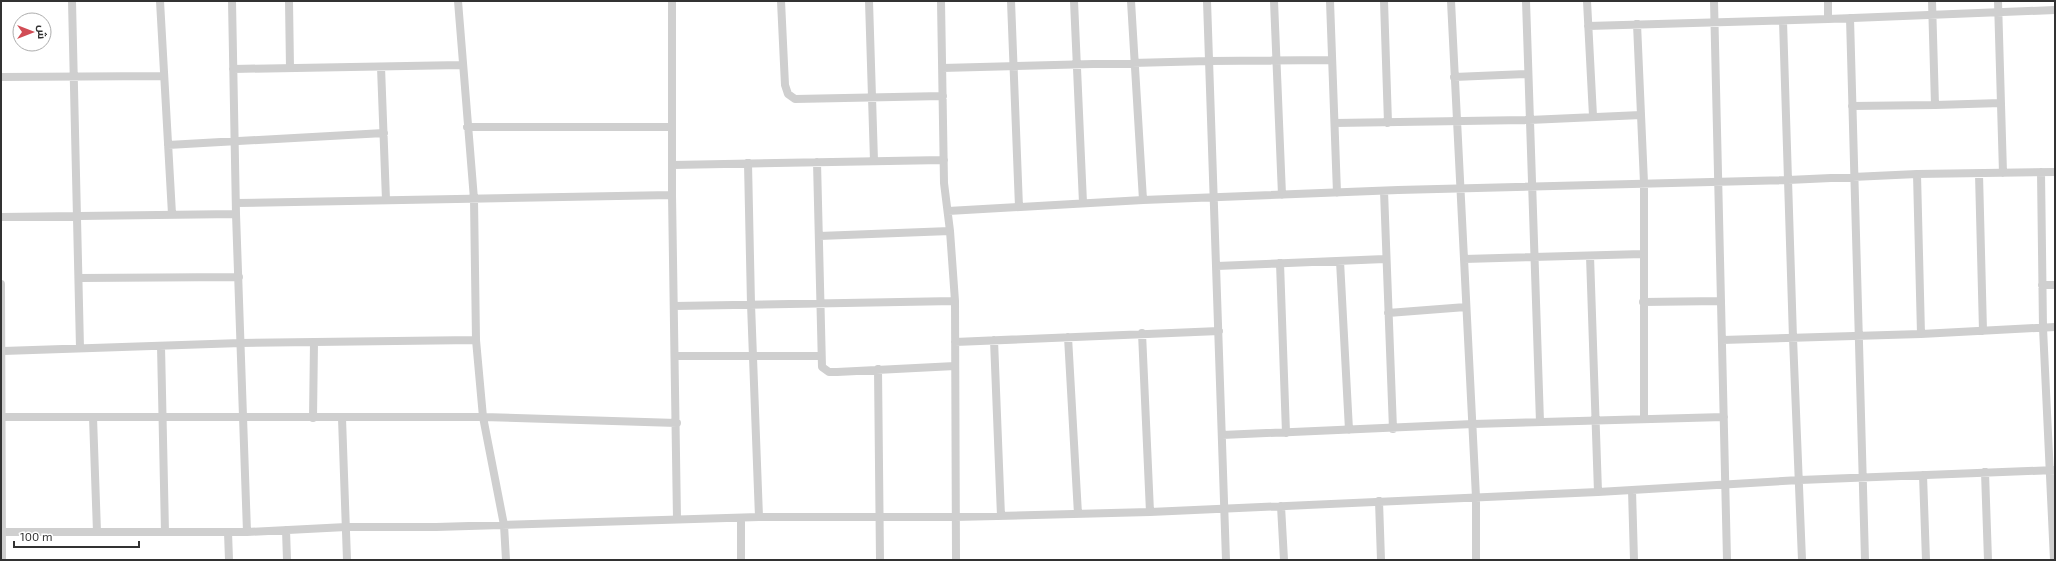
<svg xmlns="http://www.w3.org/2000/svg" width="2056" height="561" font-family="'Exo 2',Cairo,sans-serif">
<style>
.lines{fill:none;stroke-linecap:round;stroke-linejoin:round}
.minor{stroke:#cfcfcf;stroke-width:8}
</style>
<rect width="100%" height="100%" fill="#fff"/>
<g class="lines">
<path class="minor" d="M 72,1 L 80,348
M 160,1 L 172,214
M 232,1 L 236,214 L 247,532
M 289,1 L 290,68
M 458,1 L 474,199 L 476,340 L 483,417 L 504,525 L 506,560
M 672,1 L 672,195 L 677,519
M 781,1 L 785,85 L 788,94 L 795,99 L 943,96
M 869,1 L 874,161
M 941,1 L 944,183 L 950,231 L 955,301 L 956,560
M 1011,1 L 1019,207
M 1074,1 L 1083,203
M 1131,1 L 1143,200
M 1207,1 L 1226,560
M 1274,1 L 1282,195
M 1330,1 L 1337,193
M 1384,1 L 1388,123
M 1451,1 L 1476,497 L 1476,560
M 1526,1 L 1540,422
M 1587,1 L 1593,116
M 1714,1 L 1727,560
M 1828,1 L 1828,19
M 1932,1 L 1935,105 L 2001,103
M 1998,1 L 2003,173
M 1850,18 L 1865,560
M 1783,21 L 1793,338 L 1802,560
M 1637,24 L 1644,183 L 1644,419
M 1588,26 L 1828,19 L 2055,10
M 381,67 L 386,200
M 942,68 L 1209,61 L 1332,60
M 233,69 L 462,65
M 1,77 L 164,76
M 1454,77 L 1528,74
M 1852,106 L 1935,105
M 1335,123 L 1529,120 L 1641,115
M 467,127 L 672,127
M 168,145 L 384,133
M 817,162 L 822,367 L 829,372 L 837,372 L 955,366
M 748,163 L 751,304 L 759,517
M 672,165 L 944,160
M 2041,172 L 2043,328 L 2054,560
M 1917,174 L 1921,334
M 1979,174 L 1983,331
M 1384,191 L 1393,429
M 236,203 L 672,195
M 948,211 L 1143,200 L 1398,190 L 1788,180 L 1917,174 L 2055,172
M 1,217 L 236,214
M 819,236 L 950,231
M 1590,256 L 1598,492
M 1464,259 L 1643,254
M 1340,261 L 1349,430
M 1280,263 L 1286,433
M 1217,266 L 1385,259
M 79,278 L 239,277
M 1,284 L 2,560
M 2042,285 L 2055,285
M 1643,302 L 1721,301
M 674,306 L 955,301
M 1388,313 L 1466,307
M 1142,333 L 1150,512
M 1068,337 L 1078,514
M 994,340 L 1001,516
M 1722,340 L 1921,334 L 2055,327
M 955,342 L 1219,331
M 161,346 L 165,532
M 3,351 L 241,343 L 476,340
M 676,356 L 821,356
M 878,369 L 880,560
M 3,417 L 483,417 L 677,423
M 93,417 L 97,532
M 313,418 L 314,342
M 342,418 L 347,560
M 1222,435 L 1473,424 L 1724,417
M 1985,472 L 1988,560
M 1923,475 L 1926,560
M 1632,490 L 1634,560
M 1379,501 L 1381,560
M 1281,506 L 1284,560
M 741,518 L 741,560
M 286,530 L 287,560
M 2,532 L 247,532 L 346,527 L 436,527 L 759,517 L 955,517 L 1150,512 L 1598,492 L 1800,480 L 2055,470
M 228,532 L 229,560"/>
</g>
<rect width="2056" height="561" fill="none" stroke="#323232" stroke-width="4"/>
<g transform="translate(32 32) rotate(90)"><circle r="19" fill="#ffffff" stroke="#adadad"/>
<path d="M0-3L7 15L0 10L-7 15Z" fill="#d14c55"/>
<text y="-6" font-size="11" font-weight="bold" text-anchor="middle" fill="#323232">ش</text>
</g>
<path d="M14 541v6h125v-6" fill="none" stroke="#323232" stroke-width="2"/>
<text x="20" y="541" font-size="12" fill="#323232" stroke="#ffffff" stroke-width="3" paint-order="stroke">100 m</text>
</svg>
